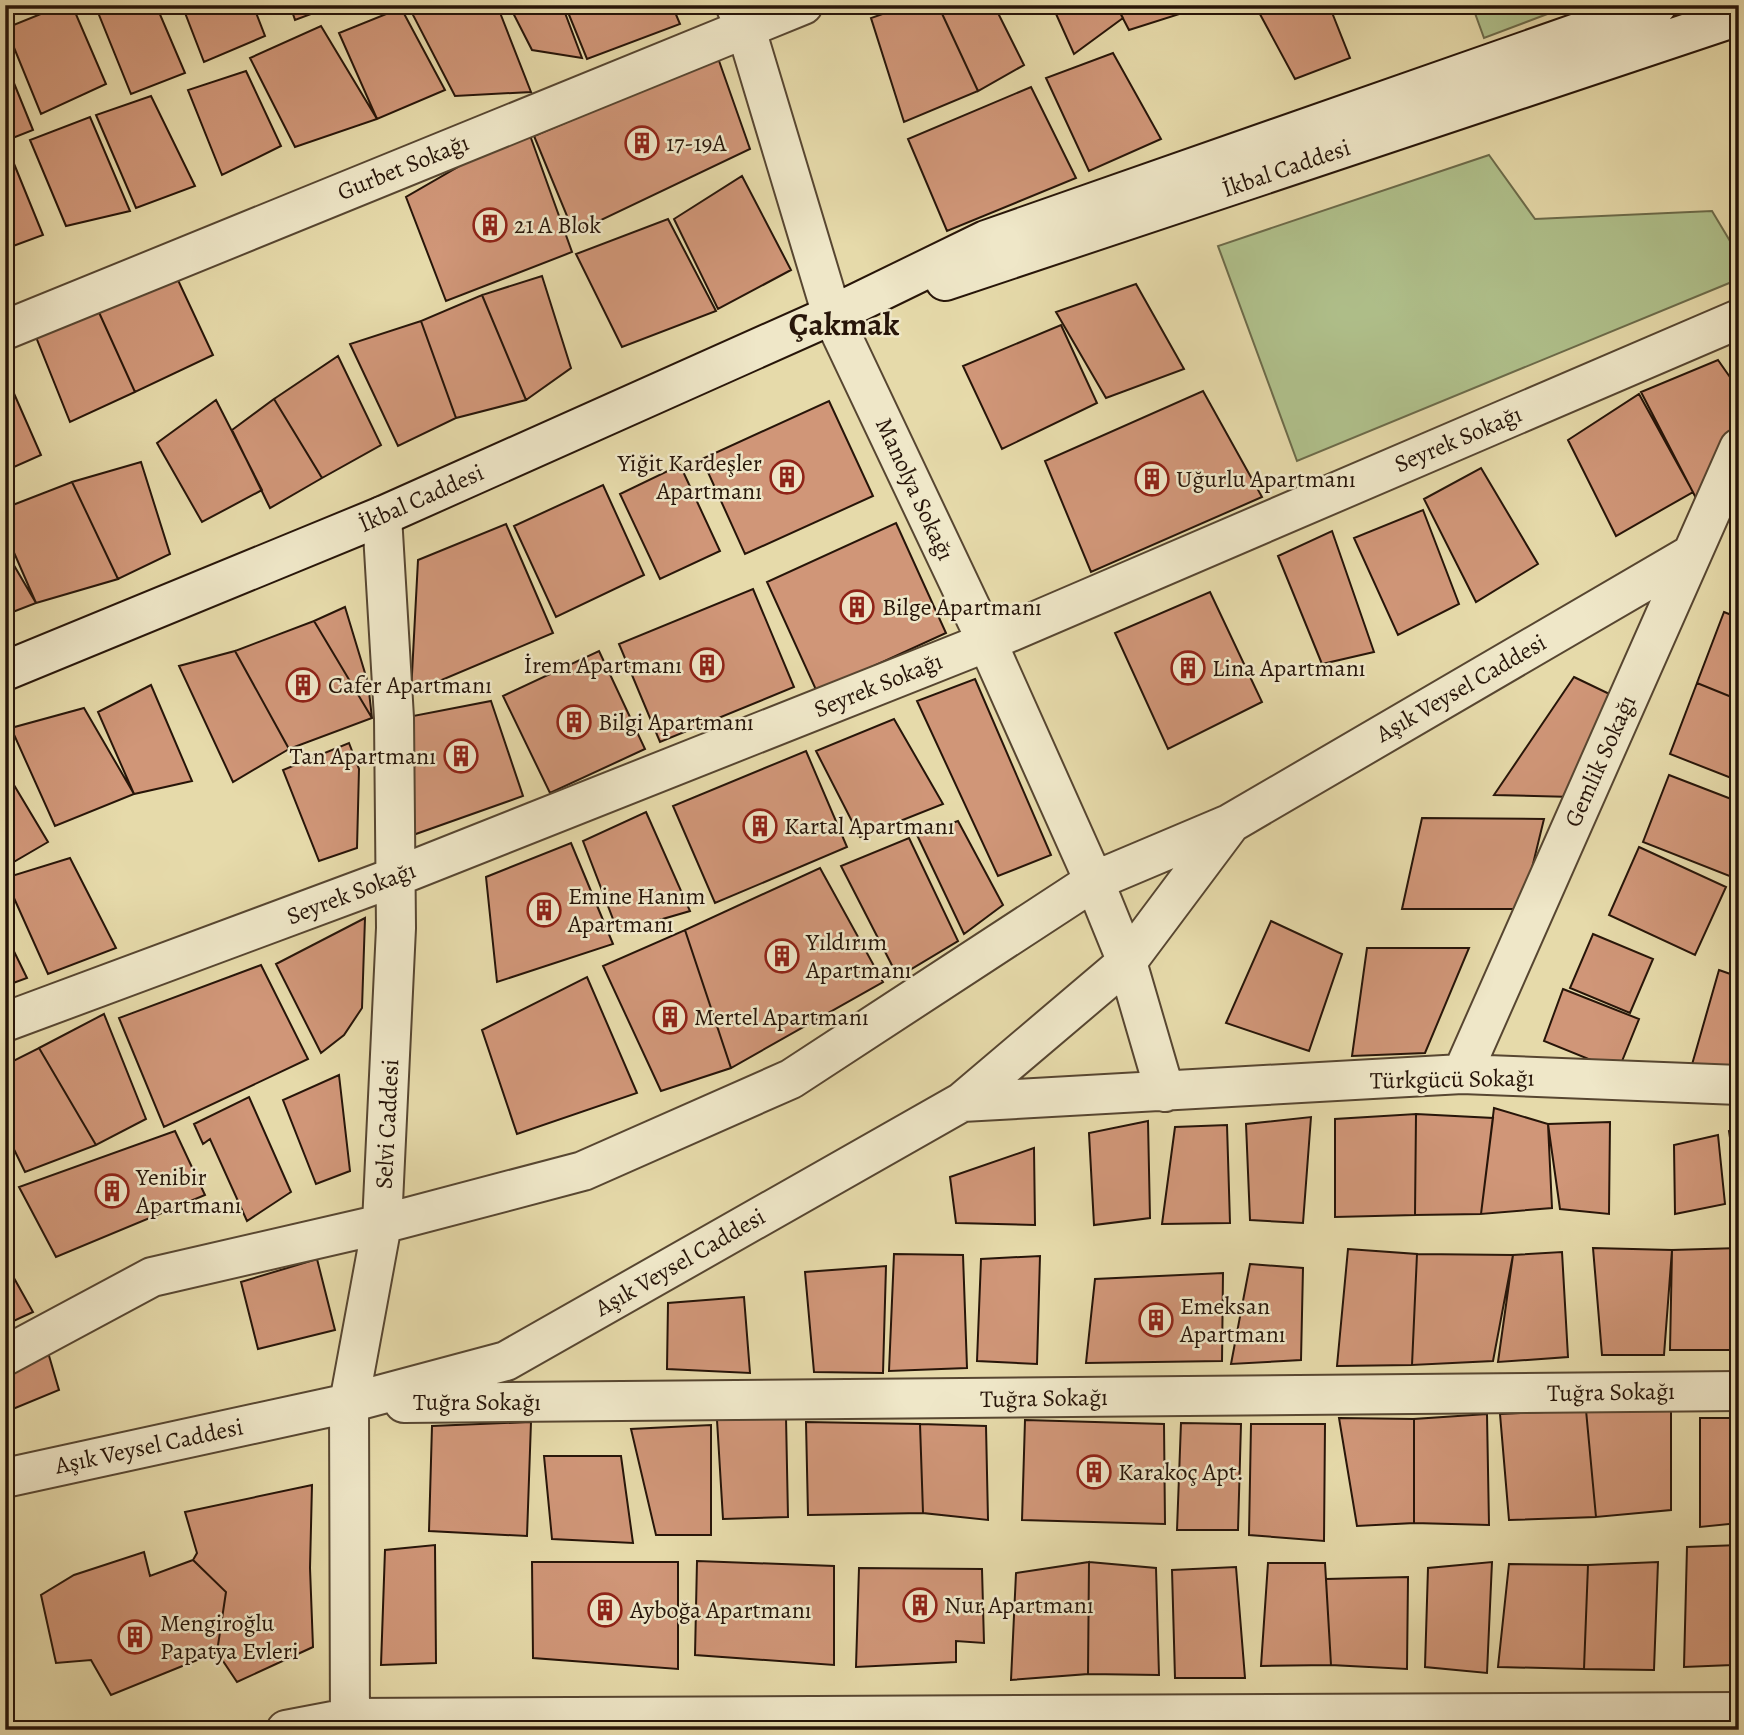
<svg xmlns="http://www.w3.org/2000/svg" width="1744" height="1735" font-family="Alegreya,serif">
<style>
.green{fill:#b0c18c;stroke:#6c6b4a;stroke-width:2}
.building{fill:#d09678;stroke:#271509;stroke-width:2}
.lines{fill:none;stroke-linecap:round;stroke-linejoin:round}
.street-casing{stroke:#574631;stroke-width:42}
.secondary-casing{stroke:#271509;stroke-width:42}
.street{stroke:#efe7c8;stroke-width:38}
.secondary{stroke:#efe7c8;stroke-width:38}
.labels{text-anchor:middle;dominant-baseline:central;stroke-width:5;stroke-linejoin:round;paint-order:stroke}
.poi-label{font-size:24px;fill:#271509;stroke:#efe7c8;text-anchor:start}
.street-label{font-size:24px;fill:#271509;stroke:#efe7c8}
.district-label{font-size:32px;font-weight:bold;fill:#271509;stroke:#efe7c8}
</style>
<rect width="100%" height="100%" fill="#e6daaa"/>
<filter id="stains"><feTurbulence type="fractalNoise" baseFrequency=".00286" numOctaves="4"/><feColorMatrix values="0 0 0 0 .2 0 0 0 0 .09 0 0 0 0 .02 0 0 0 .5 -.17"/></filter>
<radialGradient id="worn" r=".72"><stop offset=".6" stop-color="#630" stop-opacity="0"/><stop offset="1" stop-color="#630" stop-opacity=".3"/></radialGradient>
<path class="green" d="M 1472,5 L 1571,5 L 1484,38 Z
M 1489,155 L 1535,219 L 1712,211 L 1739,256 L 1739,279 L 1297,461 L 1218,246 Z"/>
<path class="building" d="M 63,5 L 72,5 L 106,84 L 41,114 L 6,28 Z
M 95,5 L 156,5 L 185,73 L 131,94 Z
M 182,5 L 253,5 L 265,36 L 204,62 Z
M 290,5 L 335,5 L 295,20 Z
M 430,5 L 497,5 L 531,92 L 455,96 L 413,15 Z
M 509,5 L 562,5 L 582,58 L 532,50 Z
M 565,5 L 672,5 L 680,24 L 587,59 Z
M 908,5 L 938,5 L 978,91 L 904,122 L 871,18 Z
M 938,5 L 994,5 L 1024,65 L 978,91 Z
M 1052,5 L 1116,5 L 1123,18 L 1074,54 Z
M 1116,5 L 1186,5 L 1189,11 L 1129,30 Z
M 1255,5 L 1329,5 L 1350,58 L 1295,79 Z
M 401,8 L 445,90 L 377,119 L 339,33 Z
M 321,26 L 377,119 L 295,147 L 250,58 Z
M 1113,53 L 1161,139 L 1089,171 L 1046,78 Z
M 718,58 L 750,149 L 574,233 L 534,136 Z
M 5,61 L 33,130 L 5,141 Z
M 246,71 L 281,146 L 222,175 L 188,90 Z
M 1031,87 L 1076,178 L 947,231 L 908,139 Z
M 151,96 L 195,186 L 136,208 L 96,115 Z
M 90,117 L 130,211 L 66,226 L 30,140 Z
M 527,127 L 572,252 L 446,301 L 406,197 Z
M 8,149 L 43,235 L 5,249 L 5,150 Z
M 742,176 L 791,270 L 718,309 L 674,219 Z
M 668,219 L 716,311 L 622,347 L 576,254 Z
M 170,263 L 213,355 L 135,392 L 92,297 Z
M 542,276 L 571,368 L 526,400 L 482,295 Z
M 1136,284 L 1184,369 L 1106,398 L 1056,312 Z
M 482,295 L 526,400 L 456,418 L 421,321 Z
M 92,297 L 135,392 L 70,422 L 30,322 Z
M 421,321 L 456,418 L 398,446 L 350,344 Z
M 1061,325 L 1097,403 L 1002,449 L 963,366 Z
M 338,356 L 381,445 L 322,478 L 274,399 Z
M 1718,360 L 1739,390 L 1739,418 L 1697,500 L 1641,392 Z
M 5,373 L 41,455 L 5,471 Z
M 1203,391 L 1262,497 L 1091,572 L 1045,461 Z
M 1639,394 L 1693,492 L 1616,536 L 1568,440 Z
M 274,399 L 322,478 L 270,508 L 232,430 Z
M 216,400 L 262,490 L 202,522 L 157,443 Z
M 829,401 L 873,496 L 745,554 L 702,459 Z
M 141,462 L 170,554 L 118,579 L 72,482 Z
M 680,465 L 720,551 L 660,579 L 620,494 Z
M 1481,468 L 1538,564 L 1476,602 L 1424,499 Z
M 72,482 L 118,579 L 36,603 L 5,532 L 5,508 Z
M 603,485 L 644,575 L 556,617 L 514,526 Z
M 1423,510 L 1459,604 L 1398,635 L 1354,538 Z
M 896,523 L 946,633 L 817,692 L 767,582 Z
M 506,524 L 553,633 L 411,693 L 418,560 Z
M 1332,531 L 1374,652 L 1322,664 L 1278,556 Z
M 5,550 L 36,603 L 5,615 Z
M 753,589 L 794,687 L 660,742 L 619,644 Z
M 1210,592 L 1262,702 L 1168,749 L 1115,633 Z
M 345,607 L 368,683 L 372,718 L 314,621 Z
M 1724,612 L 1739,618 L 1739,700 L 1697,683 Z
M 314,621 L 372,718 L 289,749 L 235,651 Z
M 235,651 L 289,749 L 233,782 L 179,666 Z
M 599,651 L 645,749 L 550,793 L 503,696 Z
M 1574,677 L 1622,700 L 1574,797 L 1494,795 Z
M 975,679 L 1051,855 L 998,876 L 917,701 Z
M 1697,683 L 1739,700 L 1739,781 L 1670,754 Z
M 151,685 L 192,781 L 134,794 L 98,712 Z
M 491,701 L 523,796 L 413,835 L 413,716 Z
M 84,708 L 134,794 L 55,826 L 11,728 Z
M 894,719 L 943,804 L 860,837 L 816,751 Z
M 349,743 L 359,769 L 357,848 L 319,861 L 283,770 Z
M 806,751 L 847,847 L 715,903 L 673,806 Z
M 5,770 L 48,842 L 5,867 Z
M 1669,775 L 1739,802 L 1739,861 L 1732,877 L 1643,842 Z
M 646,812 L 690,911 L 618,932 L 583,841 Z
M 1422,818 L 1544,819 L 1522,909 L 1402,909 Z
M 958,821 L 1003,905 L 964,934 L 917,835 Z
M 909,838 L 958,941 L 898,977 L 841,866 Z
M 571,843 L 613,944 L 497,982 L 486,877 Z
M 1639,847 L 1726,887 L 1695,955 L 1609,915 Z
M 70,858 L 116,948 L 48,974 L 5,878 Z
M 820,868 L 883,982 L 731,1068 L 685,930 Z
M 365,918 L 362,1008 L 344,1035 L 321,1053 L 276,964 Z
M 1271,921 L 1342,954 L 1309,1051 L 1226,1023 Z
M 685,930 L 731,1068 L 661,1091 L 603,966 Z
M 5,933 L 27,978 L 5,986 Z
M 1593,934 L 1653,959 L 1630,1013 L 1570,988 Z
M 1367,948 L 1469,948 L 1425,1053 L 1352,1056 Z
M 261,965 L 308,1059 L 164,1127 L 119,1018 Z
M 1719,970 L 1739,977 L 1739,1072 L 1691,1068 Z
M 587,977 L 637,1093 L 517,1134 L 482,1030 Z
M 1563,989 L 1639,1019 L 1618,1071 L 1544,1041 Z
M 104,1014 L 146,1119 L 96,1145 L 39,1048 Z
M 39,1048 L 96,1145 L 25,1172 L 5,1131 L 5,1065 Z
M 339,1075 L 350,1171 L 316,1184 L 283,1100 Z
M 249,1097 L 291,1192 L 247,1221 L 210,1139 L 203,1144 L 194,1124 Z
M 1494,1108 L 1548,1124 L 1552,1208 L 1481,1214 Z
M 1416,1114 L 1493,1118 L 1481,1214 L 1415,1215 Z
M 1416,1114 L 1415,1215 L 1335,1217 L 1335,1119 Z
M 1311,1117 L 1303,1223 L 1250,1220 L 1246,1124 Z
M 1148,1121 L 1150,1218 L 1094,1225 L 1089,1133 Z
M 1610,1122 L 1609,1214 L 1560,1209 L 1548,1124 Z
M 1227,1125 L 1230,1223 L 1162,1224 L 1175,1127 Z
M 1739,1129 L 1739,1199 L 1729,1131 Z
M 175,1131 L 205,1195 L 56,1257 L 19,1187 Z
M 1718,1135 L 1725,1204 L 1675,1214 L 1674,1145 Z
M 1034,1148 L 1035,1225 L 956,1223 L 950,1177 Z
M 1593,1248 L 1672,1250 L 1664,1355 L 1602,1355 Z
M 1739,1248 L 1739,1350 L 1670,1350 L 1672,1250 Z
M 1348,1249 L 1417,1254 L 1412,1365 L 1337,1366 Z
M 1562,1252 L 1568,1357 L 1498,1362 L 1513,1255 Z
M 894,1254 L 963,1255 L 967,1368 L 889,1371 Z
M 1417,1254 L 1513,1255 L 1493,1361 L 1412,1365 Z
M 1040,1256 L 1037,1364 L 977,1361 L 981,1259 Z
M 317,1259 L 335,1330 L 258,1349 L 241,1282 Z
M 5,1262 L 33,1312 L 5,1325 Z
M 1250,1264 L 1303,1268 L 1301,1360 L 1231,1364 Z
M 886,1266 L 883,1373 L 814,1372 L 805,1272 Z
M 1223,1273 L 1222,1361 L 1086,1363 L 1095,1279 Z
M 744,1297 L 750,1373 L 667,1369 L 668,1303 Z
M 45,1342 L 59,1390 L 8,1411 L 5,1359 Z
M 1586,1410 L 1671,1411 L 1671,1510 L 1596,1517 Z
M 1586,1410 L 1596,1517 L 1509,1520 L 1500,1414 Z
M 1487,1414 L 1489,1525 L 1414,1523 L 1414,1419 Z
M 786,1417 L 788,1517 L 723,1519 L 717,1420 Z
M 1339,1418 L 1414,1419 L 1414,1523 L 1357,1526 Z
M 1700,1418 L 1739,1418 L 1739,1523 L 1700,1527 Z
M 1025,1420 L 1164,1424 L 1165,1524 L 1022,1520 Z
M 531,1422 L 527,1536 L 429,1531 L 432,1426 Z
M 806,1422 L 920,1424 L 923,1513 L 808,1515 Z
M 1181,1423 L 1241,1424 L 1238,1530 L 1177,1530 Z
M 920,1424 L 986,1426 L 988,1520 L 923,1513 Z
M 1251,1424 L 1325,1424 L 1324,1541 L 1249,1535 Z
M 711,1425 L 711,1535 L 656,1535 L 631,1429 Z
M 544,1456 L 621,1456 L 633,1543 L 552,1539 Z
M 312,1485 L 310,1568 L 313,1647 L 237,1682 L 217,1652 L 226,1592 L 193,1560 L 197,1553 L 185,1512 Z
M 435,1545 L 436,1663 L 381,1665 L 385,1550 Z
M 1739,1545 L 1739,1645 L 1732,1665 L 1684,1667 L 1687,1547 Z
M 144,1552 L 150,1576 L 193,1560 L 226,1592 L 217,1652 L 111,1695 L 91,1660 L 56,1663 L 41,1595 L 74,1575 Z
M 697,1561 L 834,1566 L 834,1665 L 695,1655 Z
M 532,1562 L 678,1562 L 678,1669 L 533,1658 Z
M 1089,1562 L 1156,1568 L 1159,1675 L 1088,1674 Z
M 1089,1562 L 1088,1674 L 1011,1680 L 1016,1573 Z
M 1492,1562 L 1487,1673 L 1425,1667 L 1428,1568 Z
M 1658,1562 L 1654,1670 L 1584,1669 L 1588,1565 Z
M 1268,1563 L 1325,1563 L 1331,1665 L 1261,1666 Z
M 1509,1564 L 1588,1565 L 1584,1669 L 1498,1667 Z
M 1236,1567 L 1245,1678 L 1175,1678 L 1172,1570 Z
M 859,1568 L 982,1569 L 984,1643 L 956,1641 L 956,1662 L 856,1667 Z
M 1408,1577 L 1407,1669 L 1331,1665 L 1326,1579 Z"/>
<g class="lines">
<defs>
<path id="street" d="M 735,5 L 745,26 L 832,315 L 987,642 L 1094,881 L 1127,962 L 1165,1092
M 5,330 L 803,5
M 5,1022 L 395,877 L 987,642 L 1739,319
M 1462,1074 L 1739,448
M 962,1102 L 1462,1074 L 1739,1085
M 5,1356 L 152,1277 L 382,1224 L 583,1171 L 791,1079 L 1094,881 L 1229,824
M 404,1403 L 1739,1391
M 5,1478 L 349,1403 L 506,1361 L 962,1102 L 1127,962 L 1231,823 L 1692,554
M 286,1730 L 349,1718 L 1739,1712
M 350,1730 L 349,1403 L 382,1224 L 396,928 L 394,718 L 382,516"/>
<path id="secondary" d="M 945,281 L 1739,16
M 5,671 L 382,516 L 832,315 L 986,240 L 1657,5"/>
</defs>
<use href="#street" class="street-casing"/>
<use href="#secondary" class="secondary-casing"/>
<use href="#street" class="street"/>
<use href="#secondary" class="secondary"/>
</g>
<defs>
<symbol id="building-ring" viewBox="-11 -11 22 22"><circle r="9.5" fill="#efe7c8" stroke="#8f2418" stroke-width="1.5"/><path d="M-4-6H4V6H1V3H-1V6H-4ZM-2.5-4.3h1.7v1.8h-1.7ZM.8-4.3h1.7v1.8H.8ZM-2.5-1h1.7V.8h-1.7ZM.8-1h1.7V.8H.8Z" fill="#8f2418"/></symbol>
</defs>
<g fill-rule="evenodd">
<use href="#building-ring" x="623" y="124" width="38" height="38"/>
<use href="#building-ring" x="471" y="206" width="38" height="38"/>
<use href="#building-ring" x="768" y="458" width="38" height="38"/>
<use href="#building-ring" x="1133" y="460" width="38" height="38"/>
<use href="#building-ring" x="838" y="588" width="38" height="38"/>
<use href="#building-ring" x="688" y="646" width="38" height="38"/>
<use href="#building-ring" x="1169" y="649" width="38" height="38"/>
<use href="#building-ring" x="284" y="666" width="38" height="38"/>
<use href="#building-ring" x="555" y="703" width="38" height="38"/>
<use href="#building-ring" x="442" y="737" width="38" height="38"/>
<use href="#building-ring" x="741" y="807" width="38" height="38"/>
<use href="#building-ring" x="525" y="891" width="38" height="38"/>
<use href="#building-ring" x="763" y="937" width="38" height="38"/>
<use href="#building-ring" x="651" y="998" width="38" height="38"/>
<use href="#building-ring" x="93" y="1172" width="38" height="38"/>
<use href="#building-ring" x="1137" y="1301" width="38" height="38"/>
<use href="#building-ring" x="1075" y="1453" width="38" height="38"/>
<use href="#building-ring" x="901" y="1586" width="38" height="38"/>
<use href="#building-ring" x="586" y="1591" width="38" height="38"/>
<use href="#building-ring" x="116" y="1618" width="38" height="38"/>
</g>
<g class="labels">
<g class="poi-label">
<text x="666" y="143">17-19A</text>
<text x="514" y="225">21 A Blok</text>
<text x="762" y="463" text-anchor="end">Yiğit Kardeşler<tspan x="762" dy="28">Apartmanı</tspan></text>
<text x="1176" y="479">Uğurlu Apartmanı</text>
<text x="882" y="607">Bilge Apartmanı</text>
<text x="682" y="665" text-anchor="end">İrem Apartmanı</text>
<text x="1212" y="668">Lina Apartmanı</text>
<text x="328" y="685">Cafer Apartmanı</text>
<text x="598" y="722">Bilgi Apartmanı</text>
<text x="436" y="756" text-anchor="end">Tan Apartmanı</text>
<text x="784" y="826">Kartal Apartmanı</text>
<text x="568" y="896">Emine Hanım<tspan x="568" dy="28">Apartmanı</tspan></text>
<text x="806" y="942">Yıldırım<tspan x="806" dy="28">Apartmanı</tspan></text>
<text x="694" y="1017">Mertel Apartmanı</text>
<text x="136" y="1177">Yenibir<tspan x="136" dy="28">Apartmanı</tspan></text>
<text x="1180" y="1306">Emeksan<tspan x="1180" dy="28">Apartmanı</tspan></text>
<text x="1118" y="1472">Karakoç Apt.</text>
<text x="944" y="1605">Nur Apartmanı</text>
<text x="630" y="1610">Ayboğa Apartmanı</text>
<text x="160" y="1623">Mengiroğlu<tspan x="160" dy="28">Papatya Evleri</tspan></text>
</g>
<g class="street-label">
<text transform="translate(403 167) rotate(-22)">Gurbet Sokağı</text>
<text transform="translate(1286 168) rotate(-19)">İkbal Caddesi</text>
<text transform="translate(1458 439) rotate(-23)">Seyrek Sokağı</text>
<text transform="translate(915 489) rotate(65)">Manolya Sokağı</text>
<text transform="translate(421 498) rotate(-24)">İkbal Caddesi</text>
<text transform="translate(878 685) rotate(-22)">Seyrek Sokağı</text>
<text transform="translate(1461 688) rotate(-30)">Aşık Veysel Caddesi</text>
<text transform="translate(1600 761) rotate(-66)">Gemlik Sokağı</text>
<text transform="translate(351 893) rotate(-21)">Seyrek Sokağı</text>
<text transform="translate(1452 1079) rotate(-1)">Türkgücü Sokağı</text>
<text transform="translate(387 1124) rotate(-87)">Selvi Caddesi</text>
<text transform="translate(680 1262) rotate(-30)">Aşık Veysel Caddesi</text>
<text transform="translate(1611 1392) rotate(-1)">Tuğra Sokağı</text>
<text transform="translate(1044 1398) rotate(-1)">Tuğra Sokağı</text>
<text x="477" y="1402">Tuğra Sokağı</text>
<text transform="translate(149 1446) rotate(-12)">Aşık Veysel Caddesi</text>
</g>
<g class="district-label">
<text x="844" y="324">Çakmak</text>
</g>
</g>
<rect width="1744" height="1735" fill="none" stroke="#e6daaa" stroke-width="28"/>
<rect x="7" y="7" width="1730" height="1721" fill="none" stroke="#271509" stroke-width="3.5"/>
<rect x="14" y="14" width="1716" height="1707" fill="none" stroke="#271509" stroke-width="2"/>
<rect width="100%" height="100%" filter="url(#stains)"/>
<rect width="100%" height="100%" fill="url(#worn)"/>
</svg>
